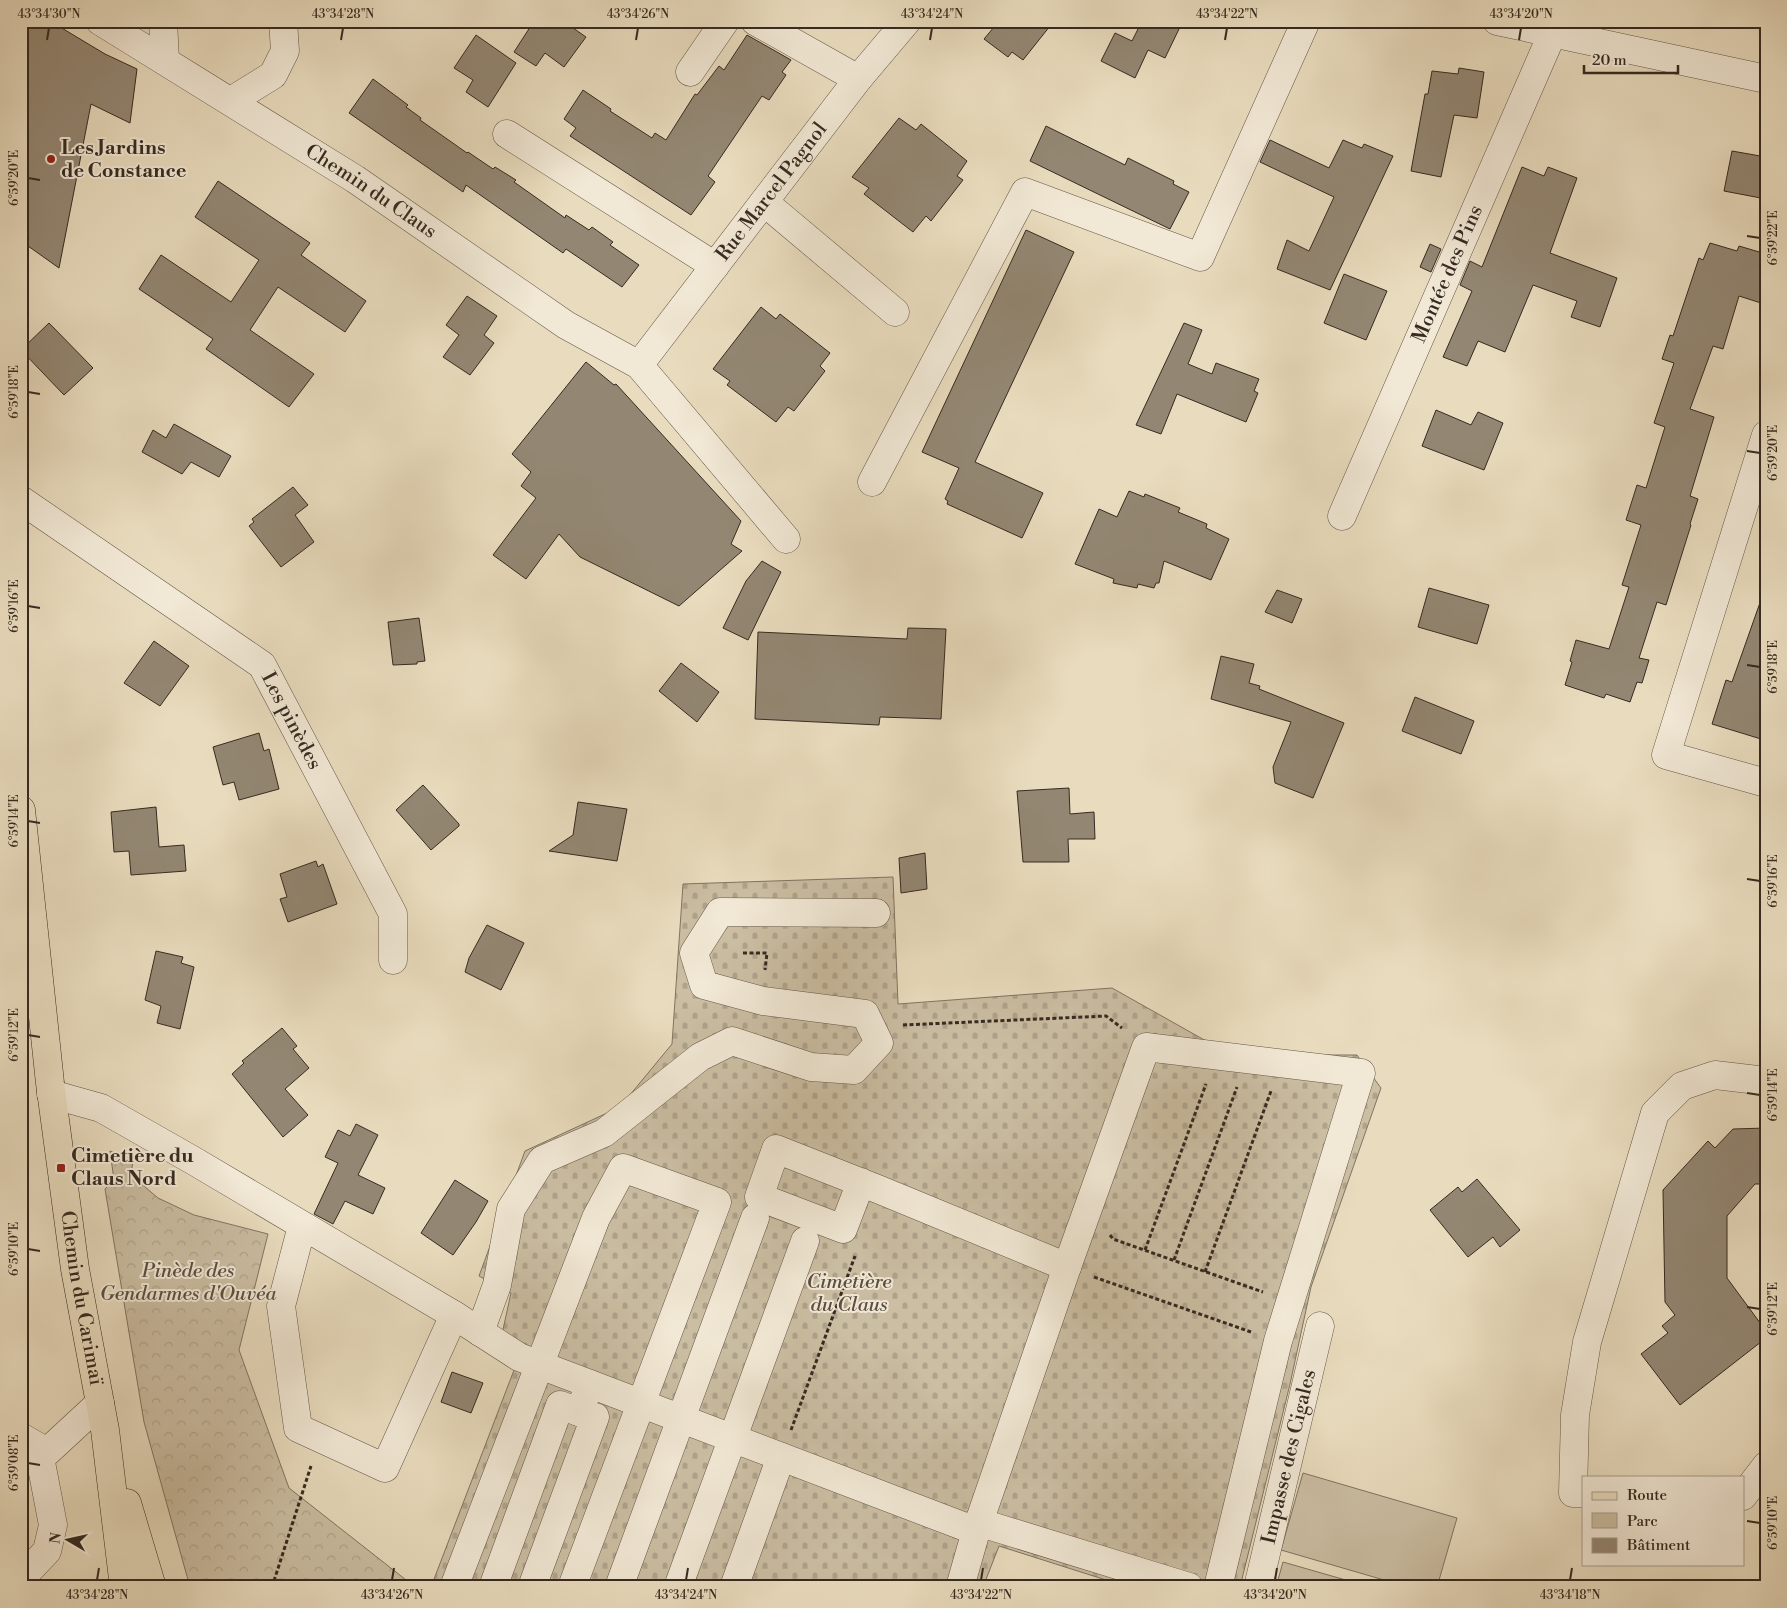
<svg xmlns="http://www.w3.org/2000/svg" width="1787" height="1608" font-family="'Libre Bodoni',serif">
<style>
.forest{fill:url(#forest-crowns);stroke:#807462}
.cemetery{fill:url(#cemetery-stones);stroke:#807462}
.park{fill:#cbbea3;stroke:#807462}
.building{fill:#938773;stroke:#362a21}
.lines{fill:none;stroke-linecap:round;stroke-linejoin:round}
.minor-casing{stroke:#635648;stroke-width:29}
.major-casing{stroke:#362a21;stroke-width:29}
.path{stroke:#362a21;stroke-width:3;stroke-dasharray:4 2.5;stroke-linecap:butt}
.minor{stroke:#f1e8d5;stroke-width:28}
.major{stroke:#e9dcbe;stroke-width:28}
.ticks{fill:none;stroke:#362a21;stroke-width:2}
.poi-dot{fill:#8f2418;stroke:#f1e8d5;stroke-width:2}
.labels{text-anchor:middle;dominant-baseline:central;stroke-width:4;stroke-linejoin:round;paint-order:stroke}
.poi-label{font-size:20px;font-weight:bold;fill:#362a21;stroke:#f1e8d5;text-anchor:start}
.street-label{font-size:20px;fill:#362a21;stroke:#f1e8d5}
.park-label{font-size:20px;font-style:italic;fill:#5b4f42;stroke:#f1e8d5}
.neatline{fill:none;stroke:#362a21;stroke-width:2}
.ticks-label{font-size:12px;text-anchor:middle;fill:#362a21}
</style>
<defs>
<pattern id="forest-crowns" width="20" height="18" patternUnits="userSpaceOnUse" patternTransform="scale(1.25)"><rect width="20" height="18" fill="#cbbea3"/><path d="M2 6a3 3 0 1 1 6 0M12 15a3 3 0 1 1 6 0" fill="none" stroke="#afa38c"/></pattern>
<pattern id="cemetery-stones" width="16" height="16" patternUnits="userSpaceOnUse" patternTransform="scale(1.25)"><rect width="16" height="16" fill="#cbbea3"/><path d="M2 7V4a2 2 0 0 1 4 0v3zM10 15v-3a2 2 0 0 1 4 0v3z" fill="#afa38c"/></pattern>
</defs>
<rect width="100%" height="100%" fill="#e9dcbe"/>
<filter id="stains"><feTurbulence type="fractalNoise" baseFrequency=".004" numOctaves="4"/><feColorMatrix values="0 0 0 0 .2 0 0 0 0 .09 0 0 0 0 .02 0 0 0 .5 -.17"/></filter>
<radialGradient id="worn" r=".72"><stop offset=".6" stop-color="#630" stop-opacity="0"/><stop offset="1" stop-color="#630" stop-opacity=".3"/></radialGradient>
<path class="forest" d="M 110,1151 L 133,1160 L 131,1175 L 158,1198 L 194,1215 L 268,1234 L 239,1350 L 289,1488 L 415,1587 L 190,1587 L 144,1422 L 105,1189 L 114,1180 Z"/>
<path class="cemetery" d="M 893,877 L 898,1004 L 1112,988 L 1231,1055 L 1357,1055 L 1381,1088 L 1311,1287 L 1290,1384 L 1240,1587 L 1128,1587 L 999,1546 L 983,1587 L 431,1587 L 519,1357 L 502,1334 L 511,1293 L 479,1276 L 525,1151 L 620,1107 L 672,1044 L 683,884 Z"/>
<path class="park" d="M 1303,1473 L 1457,1518 L 1437,1587 L 1408,1587 L 1281,1550 Z
M 1283,1562 L 1370,1587 L 1276,1587 Z"/>
<path class="building" d="M 21,21 L 50,21 L 105,54 L 137,69 L 130,123 L 91,104 L 59,268 L 21,241 Z
M 534,21 L 563,21 L 586,37 L 564,67 L 545,53 L 536,66 L 514,52 Z
M 999,21 L 1054,21 L 1023,60 L 1012,52 L 1008,57 L 984,39 Z
M 1142,21 L 1162,21 L 1179,29 L 1165,58 L 1148,50 L 1135,78 L 1101,61 L 1115,33 L 1132,41 Z
M 476,35 L 516,63 L 488,107 L 466,92 L 473,80 L 454,68 Z
M 747,35 L 791,60 L 782,72 L 786,75 L 769,100 L 762,96 L 708,176 L 715,182 L 691,215 L 570,136 L 576,128 L 564,119 L 583,90 L 611,109 L 610,111 L 652,138 L 655,133 L 666,140 L 695,94 L 697,95 L 719,66 L 724,70 Z
M 1459,68 L 1484,72 L 1477,118 L 1454,115 L 1441,177 L 1411,171 L 1425,94 L 1428,94 L 1432,71 L 1458,74 Z
M 373,79 L 408,105 L 406,107 L 421,118 L 420,120 L 467,153 L 468,152 L 493,169 L 495,167 L 516,180 L 514,182 L 565,218 L 566,215 L 589,230 L 592,227 L 613,242 L 610,245 L 639,265 L 622,287 L 566,249 L 563,253 L 466,185 L 463,192 L 349,113 Z
M 899,118 L 916,130 L 921,124 L 967,161 L 957,176 L 963,180 L 931,221 L 926,216 L 913,232 L 864,194 L 869,188 L 852,177 Z
M 1046,126 L 1125,165 L 1128,158 L 1174,181 L 1173,184 L 1189,192 L 1170,229 L 1030,161 Z
M 1270,140 L 1329,168 L 1343,140 L 1362,148 L 1364,144 L 1393,156 L 1330,290 L 1277,269 L 1287,240 L 1309,251 L 1334,197 L 1260,162 Z
M 1732,151 L 1766,157 L 1766,199 L 1724,191 Z
M 1522,167 L 1544,176 L 1548,167 L 1577,178 L 1550,253 L 1617,278 L 1600,327 L 1571,317 L 1577,301 L 1533,285 L 1505,352 L 1478,341 L 1467,366 L 1443,357 L 1472,291 L 1460,285 L 1470,261 L 1482,267 Z
M 218,181 L 310,243 L 301,255 L 366,301 L 345,332 L 278,287 L 250,330 L 314,374 L 289,407 L 206,349 L 213,339 L 139,289 L 161,255 L 231,302 L 259,260 L 195,217 Z
M 1026,230 L 1074,252 L 975,462 L 1043,493 L 1022,538 L 947,504 L 948,501 L 945,499 L 959,468 L 922,452 Z
M 1710,243 L 1737,251 L 1739,246 L 1766,254 L 1766,288 L 1761,303 L 1739,296 L 1723,349 L 1713,346 L 1690,409 L 1714,417 L 1690,496 L 1698,499 L 1690,524 L 1691,525 L 1666,605 L 1657,602 L 1639,658 L 1649,660 L 1642,683 L 1637,682 L 1630,702 L 1606,694 L 1604,698 L 1565,685 L 1572,662 L 1570,661 L 1576,640 L 1609,649 L 1629,587 L 1622,585 L 1641,525 L 1626,520 L 1637,485 L 1646,488 L 1665,427 L 1654,423 L 1674,363 L 1662,359 L 1670,335 L 1673,336 L 1699,258 L 1703,260 Z
M 1430,244 L 1441,249 L 1431,272 L 1420,267 Z
M 1344,274 L 1387,291 L 1366,340 L 1324,323 Z
M 467,296 L 497,316 L 484,335 L 494,343 L 470,375 L 443,357 L 459,335 L 446,325 Z
M 761,307 L 776,319 L 780,314 L 830,353 L 820,366 L 825,371 L 794,411 L 788,407 L 776,422 L 727,385 L 730,381 L 713,369 Z
M 49,323 L 93,368 L 64,395 L 21,350 Z
M 1184,323 L 1202,330 L 1188,364 L 1212,374 L 1216,363 L 1259,379 L 1254,391 L 1258,393 L 1246,422 L 1177,394 L 1161,434 L 1136,425 Z
M 586,362 L 614,385 L 616,384 L 741,521 L 731,544 L 742,551 L 679,606 L 580,557 L 559,534 L 526,579 L 493,555 L 536,498 L 521,486 L 531,472 L 512,454 Z
M 1436,410 L 1471,425 L 1478,412 L 1503,423 L 1484,470 L 1422,446 Z
M 174,424 L 231,456 L 219,477 L 191,462 L 182,474 L 142,452 L 153,430 L 166,438 Z
M 293,487 L 308,505 L 295,515 L 314,542 L 281,567 L 249,526 L 254,522 L 252,519 Z
M 1129,491 L 1144,497 L 1145,494 L 1180,508 L 1178,512 L 1207,524 L 1206,528 L 1229,539 L 1211,580 L 1164,561 L 1159,583 L 1156,583 L 1154,588 L 1138,584 L 1137,588 L 1113,583 L 1114,579 L 1075,564 L 1099,509 L 1117,517 Z
M 762,561 L 781,572 L 748,640 L 723,628 L 746,581 Z
M 1429,588 L 1489,605 L 1477,644 L 1418,627 Z
M 1277,590 L 1302,599 L 1292,623 L 1265,612 Z
M 1762,597 L 1766,597 L 1766,723 L 1761,739 L 1712,724 L 1726,680 L 1732,682 Z
M 419,618 L 425,661 L 417,662 L 417,664 L 393,665 L 388,622 Z
M 908,628 L 946,629 L 941,719 L 880,717 L 879,725 L 755,719 L 758,632 L 907,639 Z
M 154,641 L 189,666 L 160,706 L 124,683 Z
M 1221,656 L 1254,664 L 1249,683 L 1260,686 L 1259,689 L 1344,723 L 1313,798 L 1275,783 L 1273,767 L 1291,722 L 1211,699 Z
M 681,663 L 719,692 L 697,722 L 659,691 Z
M 1415,697 L 1474,721 L 1461,754 L 1402,731 Z
M 259,733 L 264,751 L 269,749 L 279,789 L 239,800 L 234,782 L 223,785 L 213,747 Z
M 423,785 L 459,824 L 459,826 L 431,850 L 396,810 Z
M 1069,788 L 1070,814 L 1094,812 L 1095,839 L 1068,839 L 1069,862 L 1023,862 L 1017,791 Z
M 578,802 L 627,809 L 617,861 L 549,851 L 573,835 Z
M 156,807 L 159,847 L 184,845 L 186,871 L 131,875 L 129,851 L 114,852 L 111,812 Z
M 925,853 L 927,889 L 901,893 L 899,858 Z
M 316,861 L 318,867 L 323,864 L 337,904 L 288,922 L 280,899 L 287,897 L 280,874 Z
M 487,925 L 524,943 L 501,990 L 465,972 L 469,958 Z
M 156,951 L 183,957 L 181,963 L 194,967 L 180,1029 L 157,1023 L 161,1006 L 145,1000 Z
M 282,1028 L 297,1046 L 293,1049 L 309,1068 L 285,1089 L 308,1115 L 283,1137 L 232,1074 L 244,1063 L 242,1061 Z
M 356,1124 L 378,1135 L 358,1175 L 385,1188 L 373,1214 L 345,1201 L 333,1224 L 314,1214 L 338,1163 L 325,1157 L 338,1130 L 350,1136 Z
M 1766,1128 L 1766,1184 L 1755,1184 L 1727,1216 L 1727,1278 L 1766,1331 L 1766,1338 L 1680,1405 L 1641,1354 L 1668,1333 L 1662,1326 L 1675,1315 L 1665,1302 L 1663,1190 L 1708,1141 L 1715,1148 L 1733,1129 Z
M 1477,1179 L 1520,1230 L 1500,1247 L 1493,1237 L 1468,1257 L 1430,1210 L 1458,1187 L 1462,1192 Z
M 455,1180 L 488,1201 L 476,1222 L 453,1255 L 421,1233 Z
M 452,1372 L 483,1383 L 471,1413 L 441,1402 Z"/>
<g class="lines">
<defs>
<g id="minor">
<path id="s1" d="M 100,21 L 355,179 L 566,325 L 639,365 L 786,539"/>
<path d="M 163,21 L 165,60"/>
<path d="M 755,21 L 858,79"/>
<path d="M 1497,21 L 1766,79"/>
<path d="M 690,72 L 725,21"/>
<path d="M 231,101 L 273,75 L 285,51 L 283,21"/>
<path d="M 507,134 L 715,266"/>
<path d="M 764,202 L 895,312"/>
<path id="s2" d="M 639,365 L 858,79 L 907,21"/>
<path d="M 1766,435 L 1666,755 L 1766,783"/>
<path d="M 872,482 L 1025,192 L 1200,257 L 1306,21"/>
<path id="s3" d="M 21,500 L 262,665 L 393,914 L 393,960"/>
<path id="s4" d="M 1342,516 L 1553,32"/>
<path d="M 51,1094 L 101,1108 L 194,1161 L 454,1315 L 385,1468 L 298,1428 L 281,1306 L 302,1226"/>
<path d="M 861,1182 L 843,1229 L 759,1197 L 776,1149 L 880,1190 L 1067,1267"/>
<path d="M 454,1315 L 519,1357 L 976,1531 L 1067,1267 L 1146,1047 L 1361,1073 L 1278,1341 L 1218,1587"/>
<path d="M 480,1332 L 497,1285 L 511,1209 L 542,1160 L 604,1133 L 700,1057 L 732,1041 L 811,1067 L 854,1070 L 879,1043 L 865,1014 L 763,1001 L 704,985 L 694,953 L 720,912 L 876,913"/>
<path d="M 21,1437 L 47,1452 L 100,1403"/>
<path d="M 1583,1493 L 1573,1493 L 1575,1415 L 1587,1342 L 1655,1113 L 1682,1086 L 1715,1075 L 1766,1081"/>
<path d="M 1743,1496 L 1766,1466"/>
<path d="M 978,1522 L 1189,1587"/>
<path d="M 21,1572 L 28,1571 L 47,1551 L 53,1525 L 38,1447"/>
<path d="M 454,1587 L 596,1218 L 623,1168 L 717,1202 L 572,1587"/>
<path d="M 493,1587 L 560,1405 L 579,1412 L 590,1384"/>
<path d="M 532,1587 L 595,1417 L 579,1412"/>
<path d="M 619,1587 L 755,1218"/>
<path d="M 678,1587 L 805,1241"/>
<path d="M 734,1587 L 781,1457"/>
<path d="M 960,1587 L 976,1531"/>
<path id="s5" d="M 1258,1587 L 1320,1326"/>
</g>
<g id="major">
<path id="s6" d="M 21,810 L 50,1083 L 75,1269 L 105,1430 L 124,1587"/>
<path d="M 127,1503 L 152,1587"/>
</g>
</defs>
<use href="#minor" class="minor-casing"/>
<use href="#major" class="major-casing"/>
<path class="path" d="M 743,953 L 767,953 L 765,970
M 903,1025 L 1106,1016 L 1122,1028
M 1110,1235 L 1113,1239 L 1263,1292
M 1145,1250 L 1206,1084
M 1174,1260 L 1237,1087
M 1205,1272 L 1271,1091
M 1094,1277 L 1251,1332
M 791,1430 L 855,1256
M 272,1587 L 311,1466"/>
<use href="#minor" class="minor"/>
<use href="#major" class="major"/>
</g>
<path class="ticks" d="M 47,40 L 49,28M 341,40 L 343,28M 636,40 L 638,28M 930,40 L 932,28M 1225,40 L 1227,28M 1519,40 L 1521,28M 28,178 L 40,180M 1747,236 L 1760,238M 28,392 L 40,394M 1747,451 L 1760,453M 28,606 L 40,608M 1747,665 L 1760,667M 28,821 L 40,823M 1747,879 L 1760,881M 28,1035 L 40,1037M 1747,1093 L 1760,1095M 28,1249 L 40,1251M 1747,1307 L 1760,1309M 28,1463 L 40,1465M 1747,1521 L 1760,1523M 97,1580 L 99,1568M 392,1580 L 394,1568M 686,1580 L 688,1568M 981,1580 L 983,1568M 1275,1580 L 1277,1568M 1570,1580 L 1572,1568"/>
<g class="poi-dot">
<circle cx="51" cy="159" r="5"/>
<rect x="56" y="1163" width="10" height="10" rx="2.5"/>
</g>
<g class="labels">
<g class="poi-label">
<text x="61" y="148">Les Jardins<tspan x="61" dy="23">de Constance</tspan></text>
<text x="71" y="1156">Cimetière du<tspan x="71" dy="23">Claus Nord</tspan></text>
</g>
<g class="street-label">
<text stroke="none"><textPath href="#s1" startOffset="320">Chemin du Claus</textPath></text>
<text stroke="none"><textPath href="#s2" startOffset="218">Rue Marcel Pagnol</textPath></text>
<text stroke="none"><textPath href="#s4" startOffset="264">Montée des Pins</textPath></text>
<text stroke="none"><textPath href="#s3" startOffset="355">Les pinèdes</textPath></text>
<text stroke="none"><textPath href="#s6" startOffset="492">Chemin du Carimaï</textPath></text>
<text stroke="none"><textPath href="#s5" startOffset="134">Impasse des Cigales</textPath></text>
</g>
<g class="park-label">
<text x="188" y="1271">Pinède des<tspan x="188" dy="23">Gendarmes d'Ouvéa</tspan></text>
<text x="849" y="1282">Cimetière<tspan x="849" dy="23">du Claus</tspan></text>
</g>
</g>
<rect width="1787" height="1608" fill="none" stroke="#e9dcbe" stroke-width="55"/>
<rect x="1582" y="1476" width="162" height="90" fill="#f1e8d5" stroke="#a69c8d"/>
<rect x="1592" y="1492" width="25" height="8" fill="#e9dcbe" stroke="#a69c8d"/>
<text x="1627" y="1500" font-size="15" fill="#362a21">Route</text>
<rect x="1592" y="1513" width="25" height="15" fill="#cbbea3" stroke="#a69c8d"/>
<text x="1627" y="1526" font-size="15" fill="#362a21">Parc</text>
<rect x="1592" y="1538" width="25" height="15" fill="#938773" stroke="#a69c8d"/>
<text x="1627" y="1550" font-size="15" fill="#362a21">Bâtiment</text>
<g transform="translate(68 1540) rotate(279)" stroke="#f1e8d5" stroke-width="4" paint-order="stroke">
<path d="M0-4L9 19L0 12L-9 19Z" fill="#362a21"/>
<text y="-8" font-size="14" font-weight="bold" text-anchor="middle" fill="#362a21">N</text>
</g>
<path d="M1584 65v8h94v-8" fill="none" stroke="#362a21" stroke-width="2.5"/>
<text x="1592" y="65" font-size="15" fill="#362a21" stroke="#f1e8d5" stroke-width="4" paint-order="stroke">20 m</text>
<rect x="28" y="28" width="1732" height="1552" class="neatline"/>
<g class="ticks-label">
<text x="49" y="18">43°34'30"N</text>
<text x="343" y="18">43°34'28"N</text>
<text x="638" y="18">43°34'26"N</text>
<text x="932" y="18">43°34'24"N</text>
<text x="1227" y="18">43°34'22"N</text>
<text x="1521" y="18">43°34'20"N</text>
<text transform="translate(14 178) rotate(-90)" y="4">6°59'20"E</text>
<text transform="translate(1773 238) rotate(-90)" y="4">6°59'22"E</text>
<text transform="translate(14 392) rotate(-90)" y="4">6°59'18"E</text>
<text transform="translate(1773 453) rotate(-90)" y="4">6°59'20"E</text>
<text transform="translate(14 606) rotate(-90)" y="4">6°59'16"E</text>
<text transform="translate(1773 667) rotate(-90)" y="4">6°59'18"E</text>
<text transform="translate(14 821) rotate(-90)" y="4">6°59'14"E</text>
<text transform="translate(1773 881) rotate(-90)" y="4">6°59'16"E</text>
<text transform="translate(14 1035) rotate(-90)" y="4">6°59'12"E</text>
<text transform="translate(1773 1095) rotate(-90)" y="4">6°59'14"E</text>
<text transform="translate(14 1249) rotate(-90)" y="4">6°59'10"E</text>
<text transform="translate(1773 1309) rotate(-90)" y="4">6°59'12"E</text>
<text transform="translate(14 1463) rotate(-90)" y="4">6°59'08"E</text>
<text transform="translate(1773 1523) rotate(-90)" y="4">6°59'10"E</text>
<text x="97" y="1599">43°34'28"N</text>
<text x="392" y="1599">43°34'26"N</text>
<text x="686" y="1599">43°34'24"N</text>
<text x="981" y="1599">43°34'22"N</text>
<text x="1275" y="1599">43°34'20"N</text>
<text x="1570" y="1599">43°34'18"N</text>
</g>
<rect width="100%" height="100%" filter="url(#stains)"/>
<rect width="100%" height="100%" fill="url(#worn)"/>
</svg>
